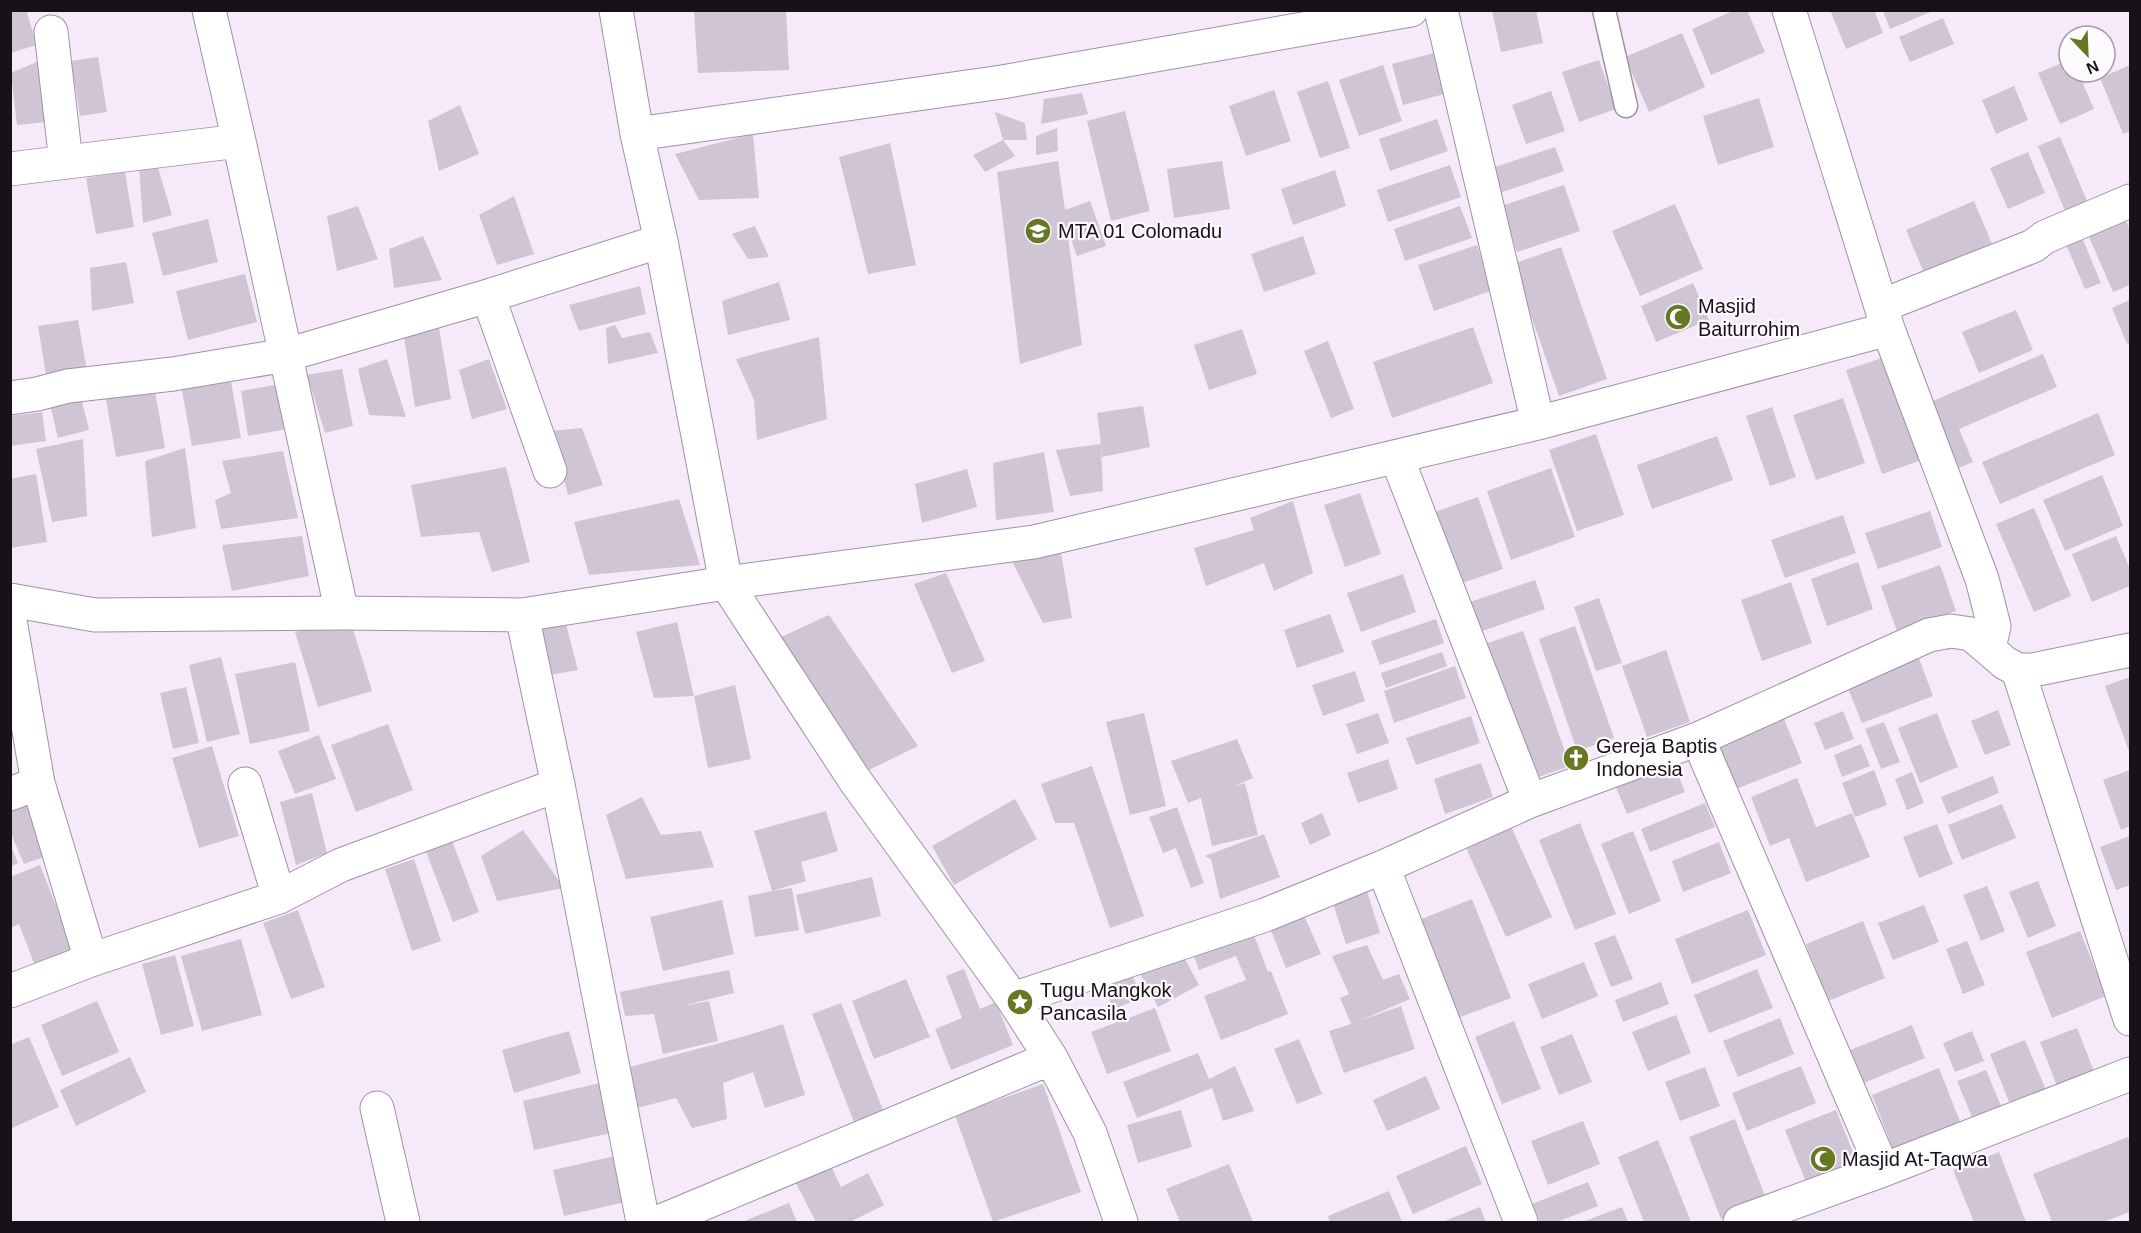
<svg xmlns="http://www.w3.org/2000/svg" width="2141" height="1233" font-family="Helvetica,sans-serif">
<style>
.building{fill:#d0c5d5}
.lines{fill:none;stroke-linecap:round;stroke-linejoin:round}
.lane-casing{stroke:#9e93a3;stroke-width:25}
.street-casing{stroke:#9e93a3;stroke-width:35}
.lane{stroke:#fff;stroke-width:22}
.street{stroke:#fff;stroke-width:33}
.labels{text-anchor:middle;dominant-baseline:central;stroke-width:4.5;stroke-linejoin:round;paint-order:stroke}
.poi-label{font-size:20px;fill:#161218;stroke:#fdfafe;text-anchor:start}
</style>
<rect width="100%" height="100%" fill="#f5e9fa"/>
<path class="building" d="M 10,10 L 26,10 L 37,45 L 10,53 Z
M 704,10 L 786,10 L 789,70 L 698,73 L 694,12 Z
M 1492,10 L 1536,10 L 1543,43 L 1501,52 Z
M 1735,10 L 1747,10 L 1765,52 L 1711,75 L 1692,29 Z
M 1830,10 L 1874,10 L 1883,33 L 1846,49 Z
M 1883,11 L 1933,11 L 1890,29 Z
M 1943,18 L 1954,44 L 1910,62 L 1899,37 Z
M 1682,33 L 1705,87 L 1649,112 L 1625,57 Z
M 1441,51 L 1452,92 L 1403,105 L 1392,64 Z
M 98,57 L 107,112 L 80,116 L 71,61 Z
M 1599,60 L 1616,109 L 1579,122 L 1562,72 Z
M 2069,60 L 2069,72 L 2078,72 L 2094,109 L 2060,124 L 2038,73 Z
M 39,61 L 46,122 L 17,125 L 11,73 Z
M 1383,65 L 1402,121 L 1359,136 L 1339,80 Z
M 2130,65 L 2130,131 L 2123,134 L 2100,78 Z
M 1328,81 L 1350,148 L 1320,158 L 1297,92 Z
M 2014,86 L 2028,120 L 1996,134 L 1982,100 Z
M 1274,90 L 1291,141 L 1246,156 L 1229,106 Z
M 1551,91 L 1565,131 L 1526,144 L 1512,105 Z
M 1082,93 L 1088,114 L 1041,124 L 1044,99 Z
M 1759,98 L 1774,147 L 1718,165 L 1703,116 Z
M 460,105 L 479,154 L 439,171 L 428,121 Z
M 1125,111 L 1150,211 L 1111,221 L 1087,121 Z
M 995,112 L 1025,123 L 1027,140 L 1003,140 Z
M 1437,119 L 1448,151 L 1390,171 L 1379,139 Z
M 1057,128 L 1058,151 L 1036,155 L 1036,136 Z
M 753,134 L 759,198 L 699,200 L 675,154 Z
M 2060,137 L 2093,215 L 2071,225 L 2038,146 Z
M 1003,140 L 1015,156 L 985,172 L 973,155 Z
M 890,143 L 916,265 L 868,274 L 839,157 Z
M 1555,147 L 1564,171 L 1500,193 L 1492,168 Z
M 2028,152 L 2045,193 L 2008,209 L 1990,168 Z
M 156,161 L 172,215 L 143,223 L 139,167 Z
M 1058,161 L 1065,210 L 1090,201 L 1106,246 L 1077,256 L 1067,228 L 1082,345 L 1020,364 L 997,172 Z
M 1222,161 L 1230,209 L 1174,218 L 1167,169 Z
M 1450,165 L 1461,197 L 1388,222 L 1377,190 Z
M 1335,170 L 1346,206 L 1293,225 L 1281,189 Z
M 125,172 L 134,227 L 96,234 L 86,178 Z
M 1564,185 L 1580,231 L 1517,252 L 1501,206 Z
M 514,196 L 534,254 L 497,265 L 479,215 Z
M 1974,201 L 1997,256 L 1929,285 L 1906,230 Z
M 1675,204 L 1703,269 L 1640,296 L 1612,231 Z
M 358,206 L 378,259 L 337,271 L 327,216 Z
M 1460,206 L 1472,238 L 1405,261 L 1394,229 Z
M 208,219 L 218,262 L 163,276 L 152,233 Z
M 2126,221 L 2130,231 L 2130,285 L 2113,292 L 2089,237 Z
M 755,226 L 769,257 L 748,259 L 732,234 Z
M 2081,235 L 2101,283 L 2085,289 L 2065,242 Z
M 423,236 L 442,280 L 394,288 L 389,249 Z
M 1303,236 L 1316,274 L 1264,292 L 1251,254 Z
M 1477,245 L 1493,290 L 1434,311 L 1418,265 Z
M 1561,247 L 1607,379 L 1559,396 L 1513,264 Z
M 126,262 L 134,303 L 92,311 L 90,268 Z
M 245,274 L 257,322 L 188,340 L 176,291 Z
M 779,282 L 790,320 L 728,335 L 722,301 Z
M 1693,283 L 1709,320 L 1656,342 L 1641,306 Z
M 640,286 L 646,314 L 579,331 L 569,305 Z
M 2130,300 L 2130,343 L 2127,344 L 2112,308 Z
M 2016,310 L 2033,350 L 1979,373 L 1962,332 Z
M 78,320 L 87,371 L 47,380 L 38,326 Z
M 615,325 L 622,338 L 650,332 L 658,353 L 608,364 L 606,328 Z
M 1473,327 L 1493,383 L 1392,418 L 1373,362 Z
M 439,328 L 451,399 L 415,407 L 404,337 Z
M 1242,329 L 1257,374 L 1209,390 L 1194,345 Z
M 819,337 L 827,419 L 757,440 L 754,400 L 736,359 Z
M 1328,341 L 1354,409 L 1331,418 L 1304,351 Z
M 2043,354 L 2057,387 L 1959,429 L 1973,462 L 1956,469 L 1928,403 Z
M 1891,355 L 1927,458 L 1882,474 L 1846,370 Z
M 387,359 L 406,417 L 369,415 L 358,369 Z
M 489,359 L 507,409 L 472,419 L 459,370 Z
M 342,369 L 353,426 L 325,433 L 307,375 Z
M 230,376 L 241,438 L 192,446 L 181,385 Z
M 286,383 L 293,428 L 248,436 L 241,391 Z
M 154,385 L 165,448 L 116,457 L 105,394 Z
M 80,393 L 89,430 L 58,438 L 49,400 Z
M 1843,398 L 1865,463 L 1816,480 L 1793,415 Z
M 1143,406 L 1150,447 L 1102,457 L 1101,448 L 1103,491 L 1070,496 L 1056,450 L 1101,444 L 1097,413 Z
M 1772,407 L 1796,477 L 1770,486 L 1746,416 Z
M 42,412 L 46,441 L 10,446 L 10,416 Z
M 2098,413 L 2115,455 L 2000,504 L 1982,462 Z
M 582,428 L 603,485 L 568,495 L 551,431 Z
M 1596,434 L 1624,515 L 1577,531 L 1549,450 Z
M 1717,436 L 1733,480 L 1652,509 L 1637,465 Z
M 83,439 L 87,516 L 52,522 L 36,449 Z
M 185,448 L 196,528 L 152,537 L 145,461 Z
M 283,451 L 298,518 L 221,529 L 215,500 L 231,493 L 222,461 Z
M 1044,452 L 1054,512 L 996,520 L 993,463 Z
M 506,467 L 530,562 L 492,572 L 479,532 L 421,537 L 411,485 Z
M 1551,468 L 1575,537 L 1511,560 L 1487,491 Z
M 967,469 L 977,507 L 922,523 L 915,484 Z
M 36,474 L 47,542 L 10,548 L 10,479 Z
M 2102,475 L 2123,526 L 2065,551 L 2043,500 Z
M 1360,493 L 1381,554 L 1345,567 L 1324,505 Z
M 1478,497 L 1503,569 L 1457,585 L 1432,513 Z
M 679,499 L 700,565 L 589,575 L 574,522 Z
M 1293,501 L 1313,573 L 1274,591 L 1264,563 L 1206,586 L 1194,548 L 1254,530 L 1250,518 Z
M 2034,508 L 2071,596 L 2034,612 L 1996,524 Z
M 1930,511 L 1942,547 L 1878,569 L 1865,533 Z
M 1843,515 L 1856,553 L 1785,578 L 1771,540 Z
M 302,536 L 309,576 L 232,591 L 222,545 Z
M 2116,536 L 2130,569 L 2130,586 L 2092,602 L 2072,554 Z
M 1061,553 L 1072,618 L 1043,623 L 1012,561 Z
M 1858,562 L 1873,609 L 1827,626 L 1811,579 Z
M 1940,565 L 1956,611 L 1897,631 L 1881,586 Z
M 946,573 L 985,661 L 952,673 L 914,584 Z
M 1403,574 L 1416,612 L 1361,632 L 1347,593 Z
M 1535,580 L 1545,609 L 1474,634 L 1464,604 Z
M 1791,582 L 1812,643 L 1762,661 L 1741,600 Z
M 1599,598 L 1622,663 L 1596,671 L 1574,607 Z
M 1330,614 L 1344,652 L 1297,668 L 1284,630 Z
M 829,615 L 918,746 L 867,771 L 777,639 Z
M 349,616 L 372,691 L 318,707 L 295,632 Z
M 1436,619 L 1444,643 L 1380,665 L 1371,641 Z
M 677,622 L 694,696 L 654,698 L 636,632 Z
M 566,624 L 578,670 L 538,677 L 525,629 Z
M 1575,626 L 1614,738 L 1577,751 L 1539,639 Z
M 1523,631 L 1570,766 L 1533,779 L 1485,644 Z
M 1666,650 L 1690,722 L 1647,737 L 1622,666 Z
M 1442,652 L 1447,666 L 1386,688 L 1381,673 Z
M 1917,653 L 1933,696 L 1862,723 L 1845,681 Z
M 221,657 L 240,734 L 207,742 L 189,665 Z
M 295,662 L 310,731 L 250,744 L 235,674 Z
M 1455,666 L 1466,698 L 1394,723 L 1384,691 Z
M 1355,671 L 1365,701 L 1323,716 L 1312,685 Z
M 2130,677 L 2130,754 L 2105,686 Z
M 735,685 L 751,759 L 708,768 L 694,696 Z
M 186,687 L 199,743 L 173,749 L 160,693 Z
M 1998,710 L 2011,745 L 1985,755 L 1971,721 Z
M 1843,711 L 1854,739 L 1825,750 L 1814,723 Z
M 1144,713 L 1166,806 L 1130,815 L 1106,722 Z
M 1378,713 L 1389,743 L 1357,754 L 1346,724 Z
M 1937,713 L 1958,767 L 1920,783 L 1898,728 Z
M 1471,716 L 1480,743 L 1416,765 L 1406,738 Z
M 1784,719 L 1802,763 L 1731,791 L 1713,748 Z
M 1884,722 L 1900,762 L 1881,769 L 1865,729 Z
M 388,724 L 413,790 L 356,812 L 331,745 Z
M 319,735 L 336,779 L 295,794 L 278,751 Z
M 1237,739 L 1253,778 L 1234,786 L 1245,783 L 1258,835 L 1212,846 L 1201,798 L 1188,803 L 1171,761 Z
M 1861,744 L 1870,766 L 1842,777 L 1834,755 Z
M 212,746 L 239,836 L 199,848 L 172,758 Z
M 1388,759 L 1398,789 L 1358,803 L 1347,773 Z
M 1673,762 L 1685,792 L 1627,814 L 1615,785 Z
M 1481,763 L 1493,797 L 1445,814 L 1434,779 Z
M 1092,766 L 1144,916 L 1110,928 L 1074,823 L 1055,823 L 1041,784 Z
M 1874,770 L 1887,805 L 1855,817 L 1842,783 Z
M 2130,770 L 2130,826 L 2121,830 L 2103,780 Z
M 1912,772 L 1924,803 L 1907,810 L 1895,779 Z
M 1993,776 L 1999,793 L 1948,814 L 1941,797 Z
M 1797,778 L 1816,827 L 1852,813 L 1870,857 L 1806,882 L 1789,838 L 1770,846 L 1751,797 Z
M 37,787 L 52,854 L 24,864 L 10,831 L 10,796 Z
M 312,793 L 327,853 L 296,865 L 280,802 Z
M 642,797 L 661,835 L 701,831 L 714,867 L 626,879 L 606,815 Z
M 1015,799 L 1037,839 L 954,885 L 932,846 Z
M 1705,803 L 1715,827 L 1650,852 L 1641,829 Z
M 2002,804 L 2016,838 L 1962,860 L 1948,825 Z
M 1177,807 L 1204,883 L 1191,888 L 1176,848 L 1163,853 L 1149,817 Z
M 826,811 L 838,851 L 801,862 L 806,881 L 772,891 L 792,888 L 799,930 L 755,937 L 748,896 L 772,891 L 754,831 Z
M 1322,813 L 1331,835 L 1310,845 L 1301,823 Z
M 1509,822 L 1552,917 L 1506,937 L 1464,843 Z
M 1580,823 L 1616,914 L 1575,930 L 1539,840 Z
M 1937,824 L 1953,864 L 1919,878 L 1903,837 Z
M 523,830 L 564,888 L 497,901 L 481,856 Z
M 1633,831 L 1661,901 L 1629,914 L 1601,844 Z
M 1264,834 L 1280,877 L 1220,899 L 1211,859 L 1205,856 Z
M 2130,836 L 2130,885 L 2116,890 L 2100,847 Z
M 451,838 L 479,912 L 453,922 L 425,849 Z
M 1719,842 L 1731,873 L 1683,892 L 1672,861 Z
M 10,844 L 18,863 L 10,867 Z
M 414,859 L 441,941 L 412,951 L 385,869 Z
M 40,865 L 76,956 L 37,971 L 19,924 L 10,928 L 10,877 Z
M 872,877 L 881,916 L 805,934 L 796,895 Z
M 1364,881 L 1380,933 L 1346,944 L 1330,894 Z
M 2038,881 L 2056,926 L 2028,938 L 2009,892 Z
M 1987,886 L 2005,931 L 1981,941 L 1963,895 Z
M 1472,899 L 1511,998 L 1458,1018 L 1419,920 Z
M 722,900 L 734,954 L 663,971 L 650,917 Z
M 1299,904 L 1321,954 L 1286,968 L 1266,918 Z
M 1924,905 L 1939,942 L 1893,960 L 1878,923 Z
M 298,910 L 325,987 L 291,999 L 263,923 Z
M 1748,910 L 1766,955 L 1692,984 L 1675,939 Z
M 1863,921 L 1885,978 L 1828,1001 L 1806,944 Z
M 1249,922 L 1268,972 L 1271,971 L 1288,1014 L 1221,1040 L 1204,996 L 1246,980 L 1236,956 L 1199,970 L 1190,945 Z
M 2080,931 L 2106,996 L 2052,1018 L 2026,952 Z
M 1615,935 L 1633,979 L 1611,987 L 1594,943 Z
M 241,939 L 262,1015 L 202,1031 L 181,956 Z
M 1967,941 L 1985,985 L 1963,994 L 1946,949 Z
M 1367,945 L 1383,980 L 1399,974 L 1410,999 L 1359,1021 L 1401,1006 L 1415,1049 L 1344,1073 L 1329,1031 L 1351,1024 L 1340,998 L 1349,994 L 1332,956 Z
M 1178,946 L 1199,985 L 1158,1007 L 1137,968 Z
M 175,955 L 194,1026 L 161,1035 L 142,964 Z
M 1584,962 L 1598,996 L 1542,1019 L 1528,984 Z
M 1127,963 L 1142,998 L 1113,1009 L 1099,974 Z
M 964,969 L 980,1009 L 996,1002 L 1013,1045 L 951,1070 L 935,1029 L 962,1018 L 946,976 Z
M 1757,969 L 1773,1008 L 1709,1033 L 1694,995 Z
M 729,970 L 734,993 L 682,1006 L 709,1001 L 718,1041 L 663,1054 L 654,1014 L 625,1016 L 620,992 Z
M 906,979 L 930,1037 L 874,1059 L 852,1001 Z
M 1661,982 L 1669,1004 L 1623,1022 L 1615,1000 Z
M 97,1001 L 119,1052 L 62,1076 L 41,1025 Z
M 841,1003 L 883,1110 L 854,1122 L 812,1014 Z
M 1155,1008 L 1171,1051 L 1107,1074 L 1091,1032 Z
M 1676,1015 L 1691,1053 L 1648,1071 L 1632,1032 Z
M 1780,1018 L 1794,1054 L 1738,1077 L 1723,1041 Z
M 1514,1021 L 1541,1089 L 1502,1104 L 1475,1037 Z
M 783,1024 L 805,1095 L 765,1108 L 753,1072 L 723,1083 L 727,1119 L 692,1128 L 676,1098 L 637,1108 L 626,1068 L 742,1037 Z
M 1912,1025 L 1925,1058 L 1861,1084 L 1848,1051 Z
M 2077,1028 L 2097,1079 L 2060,1094 L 2040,1042 Z
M 569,1031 L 581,1073 L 514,1093 L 502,1050 Z
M 1972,1031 L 1984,1061 L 1955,1072 L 1943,1043 Z
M 1572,1034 L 1592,1082 L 1559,1095 L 1540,1047 Z
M 29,1037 L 59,1107 L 12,1128 L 10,1045 Z
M 1299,1039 L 1322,1094 L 1297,1104 L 1274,1049 Z
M 2025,1040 L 2049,1097 L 2013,1112 L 1990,1054 Z
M 1198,1053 L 1209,1079 L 1235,1066 L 1254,1111 L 1223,1121 L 1212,1088 L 1137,1118 L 1123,1082 Z
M 130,1057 L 146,1092 L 76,1126 L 60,1090 Z
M 1801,1066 L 1816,1103 L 1747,1131 L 1732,1093 Z
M 1705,1067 L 1720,1106 L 1680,1121 L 1665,1082 Z
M 1939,1068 L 1964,1132 L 1897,1159 L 1872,1095 Z
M 1986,1070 L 2001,1106 L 1972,1117 L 1957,1081 Z
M 1426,1076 L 1440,1109 L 1387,1131 L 1373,1100 Z
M 600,1083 L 611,1133 L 534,1150 L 523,1101 Z
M 1043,1084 L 1081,1192 L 993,1222 L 955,1115 Z
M 1181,1110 L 1192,1147 L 1138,1163 L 1127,1125 Z
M 1836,1110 L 1859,1167 L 1808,1187 L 1785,1130 Z
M 1735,1119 L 1767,1201 L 1721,1219 L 1689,1137 Z
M 1583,1121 L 1600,1164 L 1548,1185 L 1531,1141 Z
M 2128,1137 L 2130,1142 L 2130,1212 L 2103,1222 L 2052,1222 L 2033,1174 Z
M 1658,1140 L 1691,1222 L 1644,1222 L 1618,1157 Z
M 1466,1146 L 1482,1184 L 1413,1214 L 1396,1176 Z
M 1999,1152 L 2026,1222 L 1974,1222 L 1953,1170 Z
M 619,1155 L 629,1201 L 564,1216 L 553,1170 Z
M 1229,1164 L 1253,1222 L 1180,1222 L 1166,1189 Z
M 831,1166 L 841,1187 L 868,1173 L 884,1205 L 850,1222 L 816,1222 L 796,1183 Z
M 1588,1182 L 1598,1206 L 1557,1222 L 1540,1222 L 1532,1204 Z
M 1389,1191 L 1402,1222 L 1330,1222 L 1328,1216 Z
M 789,1203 L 797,1222 L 742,1222 Z
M 1480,1207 L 1486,1222 L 1442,1222 Z
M 1622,1207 L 1628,1222 L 1582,1222 Z"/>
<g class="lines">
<defs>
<path id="lane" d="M 1604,10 L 1626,106"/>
<path id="street" d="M 209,10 L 239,141
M 616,10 L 637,134 L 661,241 L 726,583 L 854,779 L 1013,999 L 1051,1058 L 1090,1133 L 1121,1222
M 1441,10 L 1538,423
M 1789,10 L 1888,329
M 51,32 L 66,162
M 637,134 L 1002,82 L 1411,10
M 10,169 L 239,141 L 342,613
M 488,296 L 550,471
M 1881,306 L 2033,246 L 2045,237 L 2130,201
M 10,398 L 37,394 L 68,386 L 173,374 L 286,355 L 488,296 L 661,241
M 1397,458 L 1530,801
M 10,600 L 95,615 L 342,613 L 522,615 L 726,583 L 1034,542 L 1538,423 L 1888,329 L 1982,579 L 1994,626 L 1989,648
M 10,620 L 38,783 L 91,960
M 2018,670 L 2130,1019
M 1698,739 L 1883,1170
M 245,784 L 279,897
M 558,785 L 643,1222
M 10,794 L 38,783
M 1383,867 L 1521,1222
M 10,991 L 91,960 L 279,897 L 341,865 L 558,785 L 522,615
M 1013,999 L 1265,915 L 1383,867 L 1530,801 L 1698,739 L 1929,635 L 1951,631 L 1971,634 L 2005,663 L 2018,670 L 2033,670 L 2130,650
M 377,1108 L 403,1222
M 659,1222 L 1051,1058
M 1740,1222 L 1883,1170 L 2130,1074"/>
</defs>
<use href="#lane" class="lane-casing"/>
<use href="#street" class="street-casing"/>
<use href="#lane" class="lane"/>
<use href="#street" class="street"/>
</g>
<defs>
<symbol id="school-disc" viewBox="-11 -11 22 22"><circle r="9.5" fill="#687724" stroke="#fdfafe"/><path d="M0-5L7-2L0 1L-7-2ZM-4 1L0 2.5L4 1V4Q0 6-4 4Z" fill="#fff"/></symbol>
<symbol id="mosque-disc" viewBox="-11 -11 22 22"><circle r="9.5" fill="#687724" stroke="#fdfafe"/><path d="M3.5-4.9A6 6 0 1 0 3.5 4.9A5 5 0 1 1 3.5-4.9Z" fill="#fff"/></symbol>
<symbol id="church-disc" viewBox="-11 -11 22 22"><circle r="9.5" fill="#687724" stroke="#fdfafe"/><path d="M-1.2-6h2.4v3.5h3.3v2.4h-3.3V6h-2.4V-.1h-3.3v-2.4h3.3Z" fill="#fff"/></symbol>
<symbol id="sight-disc" viewBox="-11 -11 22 22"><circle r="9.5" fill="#687724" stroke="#fdfafe"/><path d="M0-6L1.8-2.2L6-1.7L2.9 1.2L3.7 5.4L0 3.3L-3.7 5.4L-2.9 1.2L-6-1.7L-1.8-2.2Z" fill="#fff"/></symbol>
</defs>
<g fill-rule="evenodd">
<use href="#school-disc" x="1023" y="216" width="30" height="30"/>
<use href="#mosque-disc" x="1663" y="302" width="30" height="30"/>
<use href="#church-disc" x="1561" y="743" width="30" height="30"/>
<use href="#sight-disc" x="1005" y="987" width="30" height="30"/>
<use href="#mosque-disc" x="1808" y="1144" width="30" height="30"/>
</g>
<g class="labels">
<g class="poi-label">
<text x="1058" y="231">MTA 01 Colomadu</text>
<text x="1698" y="306">Masjid<tspan x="1698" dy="23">Baiturrohim</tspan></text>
<text x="1596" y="746">Gereja Baptis<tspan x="1596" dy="23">Indonesia</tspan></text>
<text x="1040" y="990">Tugu Mangkok<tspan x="1040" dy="23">Pancasila</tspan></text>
<text x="1842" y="1159">Masjid At-Taqwa</text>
</g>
</g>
<rect width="2141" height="1233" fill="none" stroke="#161218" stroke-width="24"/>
<g transform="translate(2087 54) rotate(157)"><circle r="28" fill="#fdfafe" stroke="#a19da2" stroke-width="1.5"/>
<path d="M0-4.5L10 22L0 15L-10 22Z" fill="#687724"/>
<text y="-9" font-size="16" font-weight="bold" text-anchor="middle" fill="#161218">N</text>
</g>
</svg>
